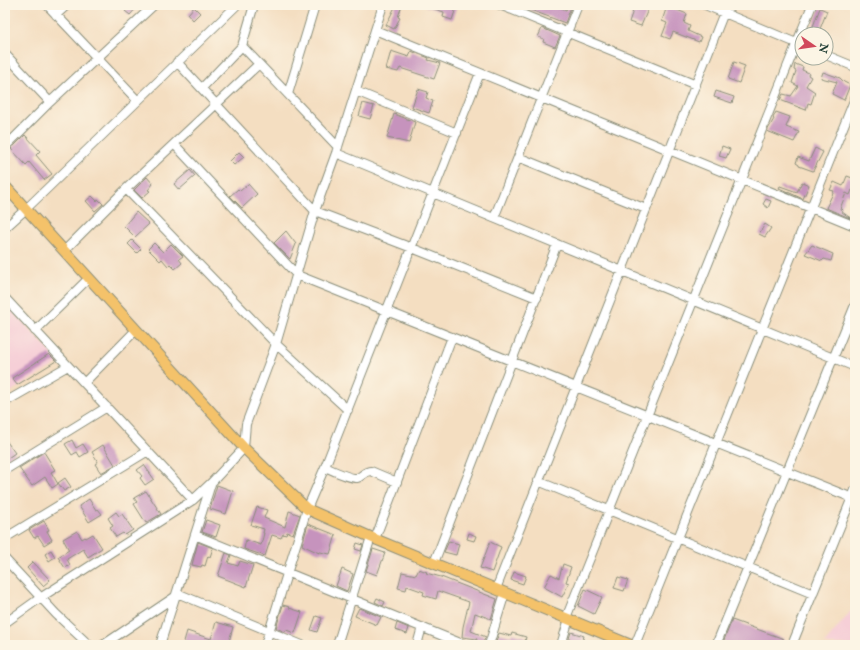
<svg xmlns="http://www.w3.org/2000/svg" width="860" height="650" font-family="'IM FELL English',serif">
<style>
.built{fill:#f6cfd7}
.building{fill:#c693bd}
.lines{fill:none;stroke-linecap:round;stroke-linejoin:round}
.minor-casing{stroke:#8a8e7a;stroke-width:10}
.major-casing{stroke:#8a8e7a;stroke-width:12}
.minor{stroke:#fff;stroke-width:8}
.major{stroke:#f4c26a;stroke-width:10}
</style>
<rect width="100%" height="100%" fill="#fcf5e5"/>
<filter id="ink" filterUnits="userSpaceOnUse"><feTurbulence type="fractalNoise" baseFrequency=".025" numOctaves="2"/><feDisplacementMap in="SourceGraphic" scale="8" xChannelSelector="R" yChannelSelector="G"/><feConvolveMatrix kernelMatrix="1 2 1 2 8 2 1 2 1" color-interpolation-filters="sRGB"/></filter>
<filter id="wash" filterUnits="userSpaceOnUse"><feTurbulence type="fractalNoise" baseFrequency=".012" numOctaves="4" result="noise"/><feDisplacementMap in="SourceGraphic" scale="16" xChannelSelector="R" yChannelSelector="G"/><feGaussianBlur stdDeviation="0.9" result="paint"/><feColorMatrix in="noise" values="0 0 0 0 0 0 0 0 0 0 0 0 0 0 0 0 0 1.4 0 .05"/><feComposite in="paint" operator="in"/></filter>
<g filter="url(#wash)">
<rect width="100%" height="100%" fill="#f4dec1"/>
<path class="built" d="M 5,303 L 60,362 L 5,395 Z
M 855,606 L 855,645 L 829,645 L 825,643 Z"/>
<g id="blocks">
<path class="building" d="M 130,5 L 139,5 L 130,15 L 125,11 Z
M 396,5 L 402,5 L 398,17 L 400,18 L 394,29 L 386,25 Z
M 426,5 L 457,5 L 452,20 L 443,17 L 444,12 L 425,6 Z
M 520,5 L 547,5 L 553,8 L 554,6 L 557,6 L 566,10 L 568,6 L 571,7 L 565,23 L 520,6 Z
M 635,5 L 644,5 L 649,7 L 641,26 L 629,22 Z
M 667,6 L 687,14 L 684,23 L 690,26 L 688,31 L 701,37 L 699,42 L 673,32 L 670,39 L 662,36 L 667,23 L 662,21 Z
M 194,7 L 200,13 L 193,20 L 188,14 Z
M 820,8 L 827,11 L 818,34 L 810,34 Z
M 542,28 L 560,36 L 555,47 L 543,42 L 544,39 L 538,37 Z
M 391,51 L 409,57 L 411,51 L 429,58 L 428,60 L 440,63 L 434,79 L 400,68 L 398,72 L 386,69 Z
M 734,62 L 745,66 L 739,83 L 728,79 Z
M 795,64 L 803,67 L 802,70 L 809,73 L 808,75 L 811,77 L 806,86 L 815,92 L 811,104 L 808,103 L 806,110 L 780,100 L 783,94 L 791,96 L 798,86 L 792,83 L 796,71 L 794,70 Z
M 823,72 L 840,78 L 844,82 L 850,85 L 844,100 L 832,94 L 837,82 L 821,78 Z
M 418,89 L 428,92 L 426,98 L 433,101 L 429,113 L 412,107 Z
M 716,91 L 734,97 L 732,103 L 714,97 Z
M 363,103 L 374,106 L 370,119 L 359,116 Z
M 776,112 L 790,117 L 786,127 L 799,132 L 794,142 L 767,131 L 774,119 L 773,118 Z
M 394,114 L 415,122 L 409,143 L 387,138 Z
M 25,135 L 40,151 L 36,155 L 52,174 L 44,180 L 29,162 L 26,165 L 11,149 Z
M 722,146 L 730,149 L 726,158 L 719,156 Z
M 815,148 L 823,152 L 813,171 L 799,166 L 799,165 L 796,163 L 798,157 L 809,161 Z
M 239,152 L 244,157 L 234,165 L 230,161 Z
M 190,170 L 195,176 L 179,190 L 174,184 Z
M 847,176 L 855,179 L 855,189 L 852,190 L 850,195 L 846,193 L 840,209 L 843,210 L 842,212 L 852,219 L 826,208 L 834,191 L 830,190 L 834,182 L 843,186 Z
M 147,177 L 153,184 L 148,190 L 150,191 L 142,198 L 134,190 Z
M 802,182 L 809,185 L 803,199 L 779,188 L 780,186 L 797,192 Z
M 248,184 L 257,194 L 242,208 L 230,196 L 238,189 L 240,191 Z
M 92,196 L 97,201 L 98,199 L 103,204 L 95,211 L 86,201 Z
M 766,199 L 771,201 L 768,208 L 763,204 Z
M 136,212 L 149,224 L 135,237 L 124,226 Z
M 765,224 L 771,228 L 765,237 L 759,234 Z
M 286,231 L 296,244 L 290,259 L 274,243 Z
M 132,240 L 141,249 L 137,253 L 128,244 Z
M 154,243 L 163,252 L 171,244 L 183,256 L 179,259 L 182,263 L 175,269 L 170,264 L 168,266 L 162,259 L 160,261 L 148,249 Z
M 812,245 L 833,254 L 831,261 L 824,259 L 822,261 L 805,254 Z
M 49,354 L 56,361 L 17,385 L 12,378 Z
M 5,439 L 15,453 L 5,460 Z
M 72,440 L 76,448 L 83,444 L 88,452 L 80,457 L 77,452 L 72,455 L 65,444 Z
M 103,445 L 115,465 L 101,473 L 95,464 L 98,462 L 92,452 Z
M 44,452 L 55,470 L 51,472 L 58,484 L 52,488 L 45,477 L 32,486 L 19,468 Z
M 144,465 L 154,479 L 145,485 L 140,478 L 142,476 L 137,470 Z
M 65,478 L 71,487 L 64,491 L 58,483 Z
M 217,485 L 233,491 L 226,514 L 210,509 Z
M 146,491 L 161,514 L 146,523 L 134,504 L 137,502 L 134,498 Z
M 89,499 L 96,510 L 98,509 L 102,514 L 89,522 L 79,506 Z
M 257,507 L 267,510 L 264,518 L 285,527 L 289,511 L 300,515 L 293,534 L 287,532 L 286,535 L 283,534 L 281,538 L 272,535 L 265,556 L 244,549 L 246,540 L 261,545 L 264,533 L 263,533 L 264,529 L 251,525 Z
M 116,512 L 119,516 L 122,514 L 133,530 L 125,535 L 123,533 L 116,537 L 110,528 L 113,526 L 108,518 Z
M 206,520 L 220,525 L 216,537 L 202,532 Z
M 44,521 L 49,530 L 47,531 L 52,540 L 44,545 L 38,536 L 34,538 L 29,530 Z
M 308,524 L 336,535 L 330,554 L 320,552 L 319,553 L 302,545 Z
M 77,531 L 82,539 L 85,537 L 86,538 L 93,534 L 102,548 L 88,557 L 83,549 L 67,559 L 70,565 L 65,568 L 58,557 L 69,550 L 63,539 Z
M 469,533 L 476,536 L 474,541 L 467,539 Z
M 449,541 L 459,544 L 456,555 L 444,552 Z
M 198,542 L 213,548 L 210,557 L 208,556 L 205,566 L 202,565 L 201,567 L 192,565 Z
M 490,542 L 501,547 L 492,572 L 480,568 Z
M 357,543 L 363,545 L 361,551 L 355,549 Z
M 373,549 L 385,553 L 377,575 L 366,571 Z
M 51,550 L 55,557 L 49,561 L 45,554 Z
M 226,553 L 231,555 L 228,563 L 238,566 L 240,561 L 253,565 L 246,587 L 218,576 Z
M 33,562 L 50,580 L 43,586 L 27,568 Z
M 563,564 L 571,567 L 566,582 L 569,583 L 562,597 L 544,587 L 551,574 L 559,578 Z
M 342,569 L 353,574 L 347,591 L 336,586 Z
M 419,569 L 427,572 L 426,573 L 441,577 L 497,599 L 491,619 L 475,613 L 471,631 L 486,637 L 482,644 L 476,642 L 477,639 L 462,637 L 463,627 L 469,602 L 438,591 L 436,599 L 423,595 L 424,592 L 407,586 L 406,590 L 398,588 L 402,572 L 416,575 Z
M 514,572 L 526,576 L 523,584 L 511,580 Z
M 618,577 L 628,580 L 624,591 L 614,588 Z
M 585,589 L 602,597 L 594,614 L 578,606 Z
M 377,598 L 385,602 L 383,606 L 375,602 Z
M 283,605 L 290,607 L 289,608 L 302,612 L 295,633 L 286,630 L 285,632 L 276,628 Z
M 359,608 L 381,617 L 377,625 L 355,616 Z
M 316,616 L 322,618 L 317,632 L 311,630 Z
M 732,620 L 784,639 L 782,645 L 722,645 Z
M 216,622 L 233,627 L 228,645 L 183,645 L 187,631 L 211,639 Z
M 397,623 L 409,628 L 407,634 L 395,630 Z
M 571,632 L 584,636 L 581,645 L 567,645 Z
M 499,633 L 511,636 L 512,633 L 526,637 L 524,645 L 495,645 Z"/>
</g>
</g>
<g filter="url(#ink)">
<use href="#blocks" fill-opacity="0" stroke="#8a8e7a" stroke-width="1"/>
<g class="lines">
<defs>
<path id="minor" d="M 47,5 L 137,100
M 500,5 L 696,85
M 705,5 L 801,45
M 56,15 L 67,5
M 375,30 L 855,226
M 242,46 L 338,147
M 5,54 L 50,102
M 826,55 L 855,67
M 177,62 L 315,211 L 412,248 L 537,298
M 202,88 L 242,46 L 254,5
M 356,91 L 457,133
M 288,94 L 315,5
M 174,144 L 297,275 L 855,499
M 5,147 L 50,102 L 154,5
M 336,153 L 855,367
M 518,157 L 646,209
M 126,189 L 276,344 L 348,410
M 494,218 L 578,5
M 5,228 L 26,209 L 237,5
M 64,251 L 126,189 L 259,64
M 5,298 L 193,500
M 35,331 L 89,278
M 84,383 L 136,330
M 5,402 L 68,366
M 325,467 C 332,470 350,479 357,478 C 362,477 364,471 371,471 L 397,482
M 5,470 L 107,407
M 538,481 L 813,594
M 195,535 L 465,645
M 5,538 L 148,451
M 375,539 L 452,337
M 5,559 L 56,614 L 89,645
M 434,563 L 557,244
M 496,589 L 727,5
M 177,593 L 302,645
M 566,618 L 812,5
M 5,623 L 40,598 L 193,500 L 211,483 L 244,448 L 246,424 L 276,344 L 315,211 L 336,153 L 383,5
M 103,645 L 176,596
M 160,645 L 211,484
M 265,645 L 307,509 L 325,467 L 480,73
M 337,645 L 371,537
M 417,645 L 422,627
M 489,645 L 505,593
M 561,645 L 569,619
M 635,645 L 855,98
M 716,645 L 855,305
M 792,645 L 855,490"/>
<path id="major" d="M 5,186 L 244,448 L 307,509 L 375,539 L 631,645"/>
</defs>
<use href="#minor" class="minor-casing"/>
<use href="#major" class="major-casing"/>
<use href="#minor" class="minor"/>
<use href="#major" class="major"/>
</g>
</g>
<rect width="860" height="650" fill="none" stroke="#fcf5e5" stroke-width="20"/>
<g transform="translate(814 46) rotate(103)"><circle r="19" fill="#fcf5e5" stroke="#a4ab9e"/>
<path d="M0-3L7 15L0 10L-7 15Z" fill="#d1495b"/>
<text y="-6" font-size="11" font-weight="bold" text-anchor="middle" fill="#1f3d34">N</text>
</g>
</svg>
